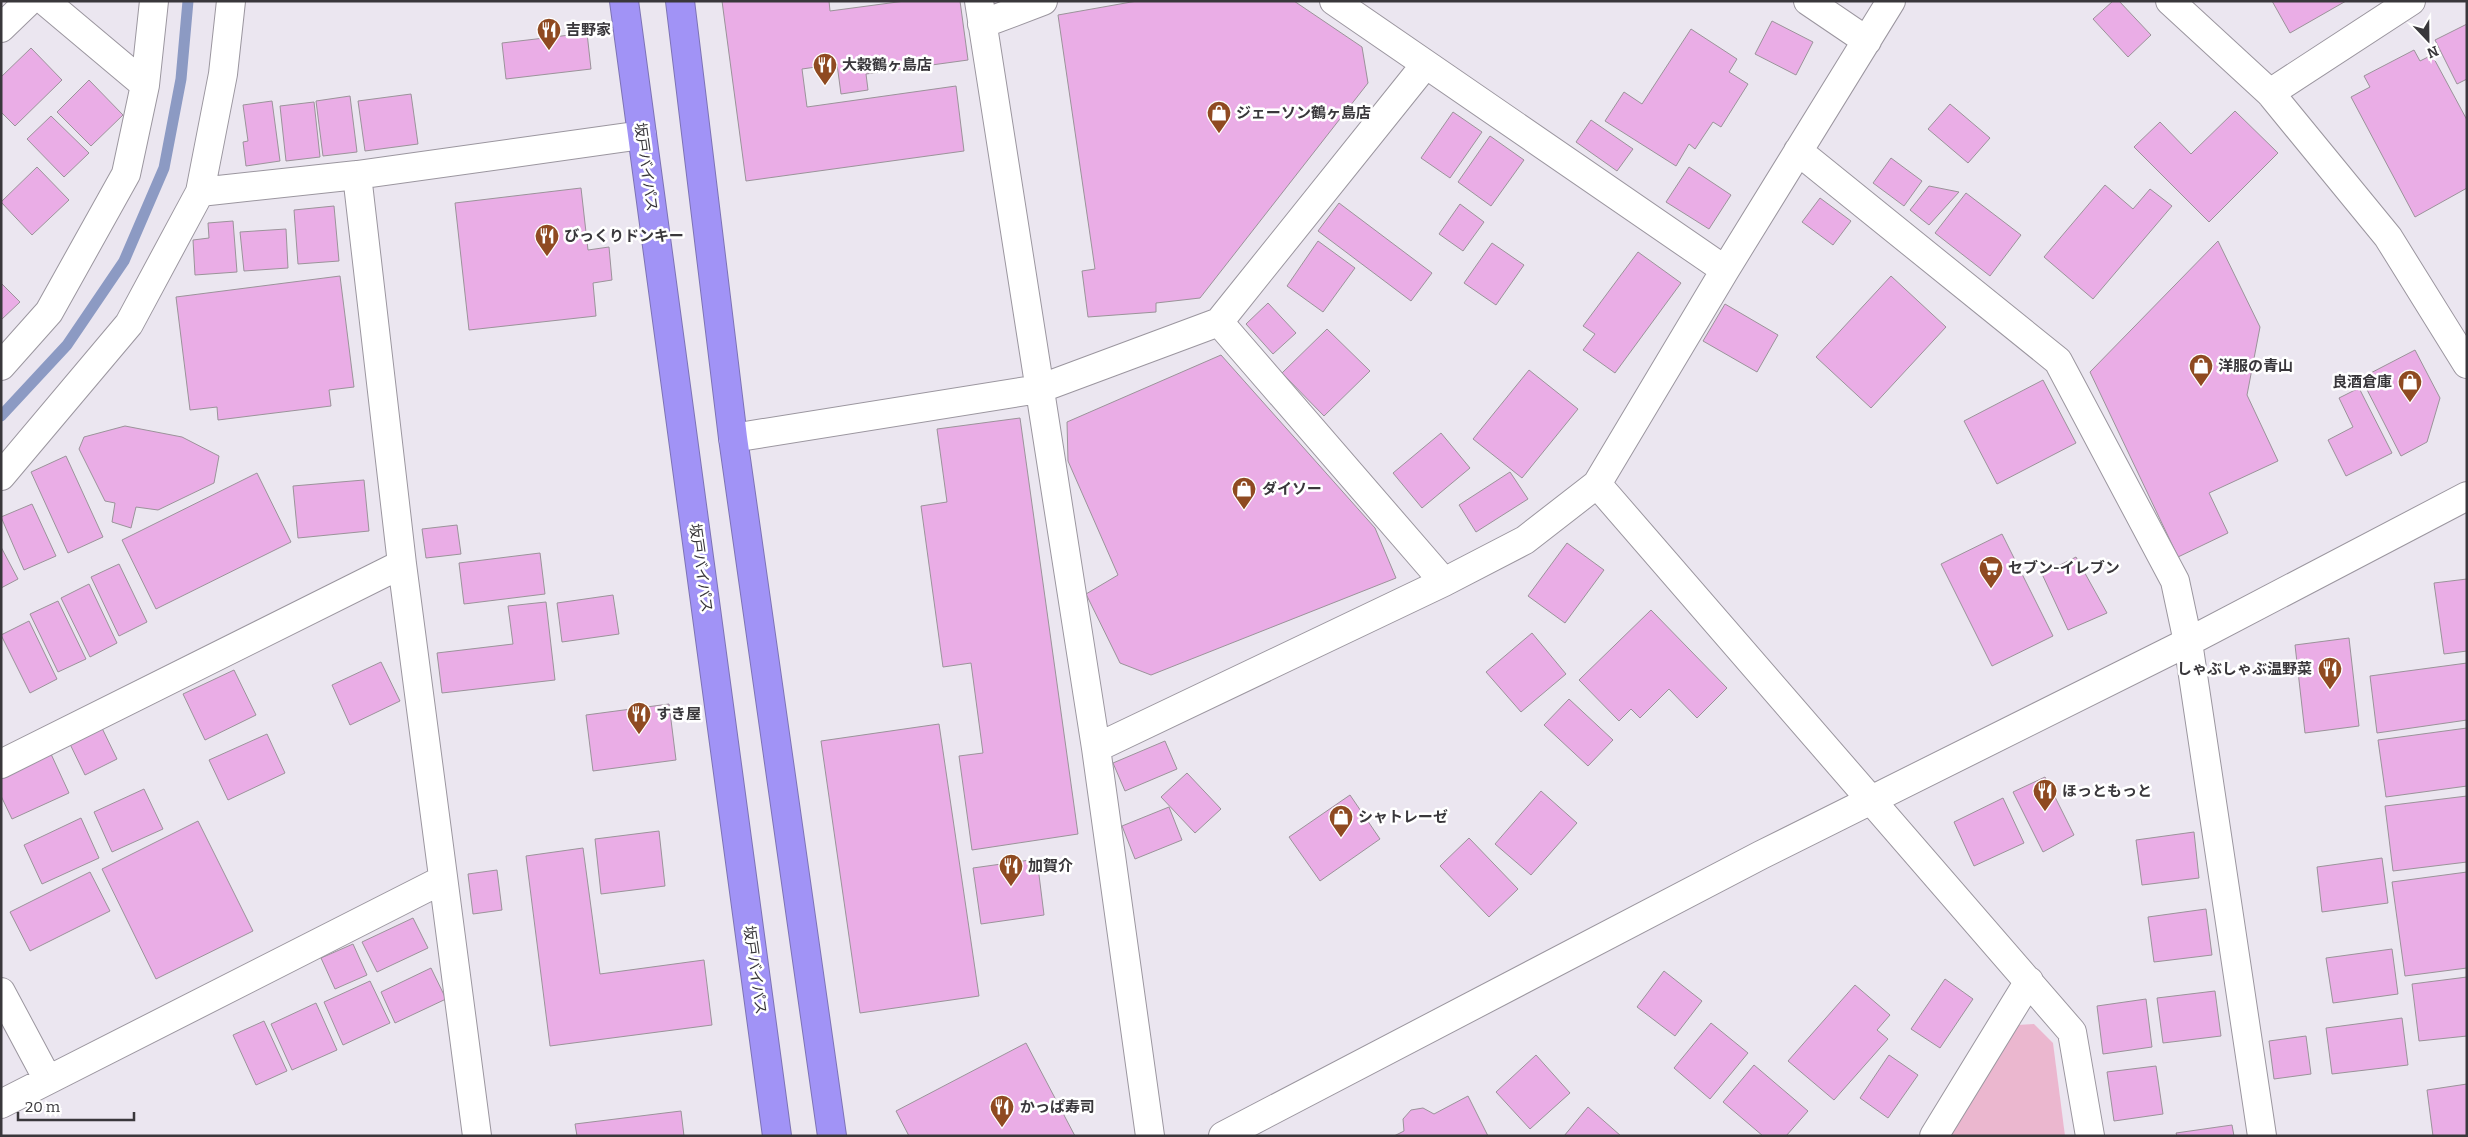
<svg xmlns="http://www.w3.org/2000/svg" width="2468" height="1137" font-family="Bitter,'Noto Sans JP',serif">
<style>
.green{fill:#ebb7cf}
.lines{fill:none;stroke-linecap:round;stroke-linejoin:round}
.stream{stroke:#8c9ac3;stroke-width:11}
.building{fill:#eaade6;stroke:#9b939a}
.minor-casing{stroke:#9b969f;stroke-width:30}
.highway-casing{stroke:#7d73b5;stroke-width:30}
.minor{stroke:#fff;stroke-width:28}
.highway{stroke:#a193f6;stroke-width:28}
.labels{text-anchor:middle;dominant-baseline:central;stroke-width:5;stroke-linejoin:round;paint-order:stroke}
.poi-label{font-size:15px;font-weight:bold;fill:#39373b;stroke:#fff;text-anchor:start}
.street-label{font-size:15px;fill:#39373b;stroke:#fff}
</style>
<rect width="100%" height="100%" fill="#ebe6f0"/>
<path class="green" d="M 2034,1024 L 2053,1043 L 2065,1136 L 1946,1136 L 2017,1025 Z"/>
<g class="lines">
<path class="stream" d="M 1,416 L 67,345 L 124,261 L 164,168 L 181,79 L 188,1"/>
</g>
<path class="building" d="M 722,1 L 829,1 L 830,11 L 905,1 L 960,1 L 968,60 L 866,74 L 868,90 L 841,94 L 837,64 L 802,69 L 807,107 L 956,86 L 964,151 L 746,181 Z
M 1137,1 L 1294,1 L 1362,47 L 1368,83 L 1200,298 L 1156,303 L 1156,312 L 1088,317 L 1082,271 L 1095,269 L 1058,15 Z
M 2113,1 L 2119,1 L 2151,35 L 2128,57 L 2093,19 Z
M 2272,1 L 2346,1 L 2290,33 Z
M 1772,21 L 1813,42 L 1796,75 L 1755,54 Z
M 2467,24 L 2467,79 L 2457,84 L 2435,40 Z
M 1691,29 L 1737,59 L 1729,72 L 1748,84 L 1721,127 L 1713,122 L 1695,149 L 1689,144 L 1676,166 L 1605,121 L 1624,92 L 1642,104 Z
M 587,33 L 591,69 L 506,79 L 502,43 Z
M 31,48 L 62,80 L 15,126 L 1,112 L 1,77 Z
M 2414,50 L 2420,61 L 2432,55 L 2467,120 L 2467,188 L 2415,217 L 2351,97 L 2370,87 L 2364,76 Z
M 89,80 L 123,115 L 91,146 L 57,112 Z
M 411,94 L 418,144 L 365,151 L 358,101 Z
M 350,96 L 357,152 L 323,156 L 316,101 Z
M 272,101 L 280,161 L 246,166 L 243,142 L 248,141 L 243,105 Z
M 314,102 L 320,157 L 286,161 L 280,106 Z
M 1950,104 L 1990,138 L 1968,163 L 1928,129 Z
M 2235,111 L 2278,153 L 2209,222 L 2134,147 L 2160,122 L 2191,154 Z
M 1453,112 L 1482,132 L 1450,178 L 1421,158 Z
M 51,116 L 89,153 L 64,177 L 27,139 Z
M 1591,120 L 1633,149 L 1617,171 L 1576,142 Z
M 1490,136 L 1524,160 L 1491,206 L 1458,182 Z
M 1891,158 L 1922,181 L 1904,206 L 1873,183 Z
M 37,167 L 69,200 L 32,235 L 1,202 Z
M 1689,167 L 1731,195 L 1709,229 L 1666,202 Z
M 2105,185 L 2133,209 L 2150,189 L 2172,206 L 2093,299 L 2044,257 Z
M 1929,186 L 1959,192 L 1929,225 L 1910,210 Z
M 581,188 L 588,250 L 609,247 L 612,280 L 593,283 L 596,316 L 469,330 L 455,203 Z
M 1966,193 L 2021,235 L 1990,276 L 1935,233 Z
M 1820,198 L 1851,221 L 1833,245 L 1802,222 Z
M 1339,203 L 1432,273 L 1411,301 L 1318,231 Z
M 1460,204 L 1484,222 L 1463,251 L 1439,234 Z
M 334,206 L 339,261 L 298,264 L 294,210 Z
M 233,221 L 237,272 L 195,275 L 193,240 L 209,238 L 208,223 Z
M 286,229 L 288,268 L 244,271 L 240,232 Z
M 1318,241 L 1355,268 L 1323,312 L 1287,286 Z
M 2218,241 L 2260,327 L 2247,395 L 2278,461 L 2209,493 L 2228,533 L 2178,557 L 2090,372 Z
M 1492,243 L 1524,265 L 1496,305 L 1464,283 Z
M 1638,252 L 1681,283 L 1615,373 L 1583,350 L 1595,334 L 1583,326 Z
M 340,276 L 354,387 L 329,390 L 331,406 L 218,420 L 217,407 L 190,410 L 176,297 Z
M 1891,276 L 1946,327 L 1871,408 L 1816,357 Z
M 1,283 L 20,302 L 1,320 Z
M 1268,303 L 1296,333 L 1273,354 L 1246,324 Z
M 1725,304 L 1778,335 L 1757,372 L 1703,341 Z
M 1327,329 L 1370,371 L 1324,416 L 1282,373 Z
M 2415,350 L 2440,398 L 2427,442 L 2401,456 L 2361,378 Z
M 1221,355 L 1375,528 L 1396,578 L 1151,675 L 1120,663 L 1086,594 L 1118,575 L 1068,461 L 1067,422 Z
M 1529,370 L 1578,409 L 1522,478 L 1473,439 Z
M 2043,380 L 2076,443 L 1997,484 L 1964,421 Z
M 2359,388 L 2392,453 L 2346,476 L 2328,440 L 2353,427 L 2339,398 Z
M 1020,418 L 1078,834 L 972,850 L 959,756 L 983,753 L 971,663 L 943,667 L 921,506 L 947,502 L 937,429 Z
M 125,426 L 182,437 L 219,456 L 214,483 L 158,510 L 136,507 L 131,528 L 112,522 L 115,503 L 105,501 L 79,449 L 84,437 Z
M 1441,433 L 1470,468 L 1422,508 L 1393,473 Z
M 66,456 L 103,537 L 68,553 L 31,472 Z
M 1510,472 L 1528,499 L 1476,532 L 1459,505 Z
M 257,473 L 291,542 L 156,609 L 122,540 Z
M 364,480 L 369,531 L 298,538 L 293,486 Z
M 32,504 L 56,556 L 24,570 L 1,517 Z
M 457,525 L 461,554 L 426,558 L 422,529 Z
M 2002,534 L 2053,636 L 1992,666 L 1941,564 Z
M 1567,543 L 1604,570 L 1565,623 L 1528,596 Z
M 1,547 L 18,579 L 1,588 Z
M 540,553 L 545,594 L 464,604 L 459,563 Z
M 2076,557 L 2107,613 L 2068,630 L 2042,574 Z
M 119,564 L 147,622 L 119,636 L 91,577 Z
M 2467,579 L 2467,651 L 2444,654 L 2434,583 Z
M 89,584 L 117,643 L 90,657 L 61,598 Z
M 613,595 L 619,634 L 562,642 L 557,603 Z
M 58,601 L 86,659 L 58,672 L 30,614 Z
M 546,602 L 555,680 L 442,693 L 437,653 L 513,644 L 508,606 Z
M 1651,610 L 1727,688 L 1697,718 L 1669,689 L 1640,718 L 1631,709 L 1619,721 L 1579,680 Z
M 29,621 L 57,679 L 30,693 L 1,635 Z
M 1532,633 L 1566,674 L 1521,712 L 1486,672 Z
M 2349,638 L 2359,726 L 2305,733 L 2295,645 Z
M 381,662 L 400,701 L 350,725 L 332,685 Z
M 2467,663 L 2467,720 L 2377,733 L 2370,676 Z
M 234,670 L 256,715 L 205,740 L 183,694 Z
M 1569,699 L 1613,740 L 1588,766 L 1544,725 Z
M 669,704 L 676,760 L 593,771 L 586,715 Z
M 100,724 L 117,759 L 85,775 L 68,740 Z
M 939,724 L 979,996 L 860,1013 L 821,741 Z
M 2467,728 L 2467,786 L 2386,797 L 2378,740 Z
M 267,734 L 285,773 L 228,800 L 209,760 Z
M 1165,741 L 1177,769 L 1125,791 L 1113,763 Z
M 51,754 L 69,793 L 12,819 L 1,796 L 1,777 Z
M 1187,773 L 1221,809 L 1195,833 L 1161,797 Z
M 2045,777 L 2074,835 L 2043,852 L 2013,792 Z
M 144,789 L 163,829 L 112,852 L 94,812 Z
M 1541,791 L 1577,823 L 1531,875 L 1495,844 Z
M 1350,795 L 1380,839 L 1320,881 L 1289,837 Z
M 2467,796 L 2467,862 L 2393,871 L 2385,806 Z
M 2003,798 L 2024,843 L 1974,866 L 1954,822 Z
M 1169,807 L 1182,840 L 1135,859 L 1122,826 Z
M 81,818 L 99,858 L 42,884 L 24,845 Z
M 198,821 L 253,931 L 156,979 L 102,869 Z
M 659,831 L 665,886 L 601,894 L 595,839 Z
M 2194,832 L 2199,878 L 2142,885 L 2136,840 Z
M 1469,838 L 1518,889 L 1489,917 L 1440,866 Z
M 583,848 L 600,974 L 704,960 L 712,1025 L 550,1046 L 526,856 Z
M 2382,858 L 2388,903 L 2322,912 L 2317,867 Z
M 1037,859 L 1044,915 L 981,924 L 973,868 Z
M 497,870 L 502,910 L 473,914 L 468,874 Z
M 90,872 L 110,911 L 30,951 L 10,912 Z
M 2467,872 L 2467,968 L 2405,976 L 2392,882 Z
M 2206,909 L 2212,955 L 2154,962 L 2148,917 Z
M 413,918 L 428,948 L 377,972 L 362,942 Z
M 353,944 L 367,975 L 335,989 L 321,958 Z
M 2392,949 L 2398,994 L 2333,1003 L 2326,958 Z
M 431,968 L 446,999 L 395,1023 L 381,992 Z
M 1664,971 L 1702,1001 L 1675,1036 L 1637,1007 Z
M 2467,977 L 2467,1036 L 2419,1041 L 2412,984 Z
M 1945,979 L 1973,999 L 1940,1048 L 1911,1029 Z
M 370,981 L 390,1023 L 343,1045 L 324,1002 Z
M 1855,985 L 1890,1015 L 1877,1030 L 1888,1039 L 1834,1100 L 1788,1061 Z
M 2215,991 L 2221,1036 L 2163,1043 L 2157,998 Z
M 2146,999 L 2152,1047 L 2103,1054 L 2097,1006 Z
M 316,1003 L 337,1050 L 292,1070 L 271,1024 Z
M 2402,1018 L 2408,1065 L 2332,1074 L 2326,1028 Z
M 264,1021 L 287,1071 L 256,1085 L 233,1035 Z
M 1711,1023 L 1748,1053 L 1710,1099 L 1674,1068 Z
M 2306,1036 L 2311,1074 L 2274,1079 L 2269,1041 Z
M 1026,1043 L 1075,1136 L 909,1136 L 896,1111 Z
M 1536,1055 L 1570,1093 L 1530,1129 L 1496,1092 Z
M 1889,1055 L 1918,1075 L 1888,1118 L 1860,1098 Z
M 1754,1065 L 1808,1111 L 1786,1136 L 1763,1136 L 1723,1102 Z
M 2156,1066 L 2163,1114 L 2114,1121 L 2107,1072 Z
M 2467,1084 L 2467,1136 L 2433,1136 L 2427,1090 Z
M 1468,1096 L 1488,1136 L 1394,1136 L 1404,1131 L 1403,1119 L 1411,1110 L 1423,1108 L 1434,1114 Z
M 1588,1107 L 1621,1136 L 1564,1136 Z
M 681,1111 L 684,1136 L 577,1136 L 575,1124 Z
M 2232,1125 L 2234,1136 L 2177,1136 L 2176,1133 Z"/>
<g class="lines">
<defs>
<path id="minor" d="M 45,1 L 145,85
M 979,1 L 1096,748 L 1150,1136
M 1334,1 L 1725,270
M 1808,1 L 1867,41
M 2170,1 L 2270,93 L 2388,237 L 2467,364
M 982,24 L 1043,1
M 1,28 L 29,1
M 2270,93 L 2411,1
M 1798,151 L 2058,361 L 2175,581 L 2188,642 L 2262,1136
M 357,175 L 402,564 L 477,1136
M 200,192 L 357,175 L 642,135
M 1219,322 L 1444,582
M 1,366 L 49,312 L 126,174 L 145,85 L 154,1
M 733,438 L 1039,389 L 1219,322 L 1425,65
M 1,476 L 129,324 L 200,192 L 223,74 L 231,1
M 1597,484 L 2072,1032 L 2090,1136
M 1096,748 L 1444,582 L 1525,540 L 1597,484 L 1725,270 L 1891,1
M 1,764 L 402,564
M 1,992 L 48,1080
M 1,1104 L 442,880
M 1223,1136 L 1761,855 L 2188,642 L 2467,496
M 1934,1136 L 2029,981"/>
<path id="highway" d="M 624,1 L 777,1136
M 680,1 L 733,438 L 832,1136"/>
</defs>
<use href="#minor" class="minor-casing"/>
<use href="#highway" class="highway-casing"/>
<use href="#minor" class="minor"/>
<use href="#highway" class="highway"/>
</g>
<defs>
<symbol id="restaurant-pin" viewBox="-11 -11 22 30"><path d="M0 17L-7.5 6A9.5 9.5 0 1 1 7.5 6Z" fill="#8f4a21" stroke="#fff"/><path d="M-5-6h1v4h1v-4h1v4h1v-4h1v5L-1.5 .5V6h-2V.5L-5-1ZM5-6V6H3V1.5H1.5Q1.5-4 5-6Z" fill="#fff"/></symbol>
<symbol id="shop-pin" viewBox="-11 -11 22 30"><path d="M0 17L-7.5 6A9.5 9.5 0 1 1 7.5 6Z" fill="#8f4a21" stroke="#fff"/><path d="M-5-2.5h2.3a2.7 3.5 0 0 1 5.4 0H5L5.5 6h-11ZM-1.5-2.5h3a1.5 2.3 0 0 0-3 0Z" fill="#fff"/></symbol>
<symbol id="supermarket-pin" viewBox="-11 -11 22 30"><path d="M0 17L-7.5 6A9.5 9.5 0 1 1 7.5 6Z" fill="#8f4a21" stroke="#fff"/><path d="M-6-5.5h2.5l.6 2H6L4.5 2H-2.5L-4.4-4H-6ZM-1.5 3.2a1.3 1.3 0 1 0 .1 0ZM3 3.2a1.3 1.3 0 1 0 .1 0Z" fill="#fff"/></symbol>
</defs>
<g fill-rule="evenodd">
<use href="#restaurant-pin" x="535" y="16" width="28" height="38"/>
<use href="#restaurant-pin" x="811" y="51" width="28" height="38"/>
<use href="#shop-pin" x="1205" y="99" width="28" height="38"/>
<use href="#restaurant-pin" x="533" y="222" width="28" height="38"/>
<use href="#shop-pin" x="2187" y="352" width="28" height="38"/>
<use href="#shop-pin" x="2396" y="368" width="28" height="38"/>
<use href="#shop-pin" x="1230" y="475" width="28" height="38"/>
<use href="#supermarket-pin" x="1977" y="554" width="28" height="38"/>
<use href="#restaurant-pin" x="2316" y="655" width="28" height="38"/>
<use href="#restaurant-pin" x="625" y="700" width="28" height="38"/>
<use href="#restaurant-pin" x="2031" y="777" width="28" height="38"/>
<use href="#shop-pin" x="1327" y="803" width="28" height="38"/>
<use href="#restaurant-pin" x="997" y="852" width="28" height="38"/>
<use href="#restaurant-pin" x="988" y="1093" width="28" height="38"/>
</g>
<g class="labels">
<g class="poi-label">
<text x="566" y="30">吉野家</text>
<text x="842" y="65">大穀鶴ヶ島店</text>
<text x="1236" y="113">ジェーソン鶴ヶ島店</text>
<text x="564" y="236">びっくりドンキー</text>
<text x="2218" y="366">洋服の青山</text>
<text x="2392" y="382" text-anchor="end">良酒倉庫</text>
<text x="1262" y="489">ダイソー</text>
<text x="2008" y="568">セブン-イレブン</text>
<text x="2312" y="669" text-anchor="end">しゃぶしゃぶ温野菜</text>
<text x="656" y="714">すき屋</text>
<text x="2062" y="791">ほっともっと</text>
<text x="1358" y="817">シャトレーゼ</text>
<text x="1028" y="866">加賀介</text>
<text x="1020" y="1107">かっぱ寿司</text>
</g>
<g class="street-label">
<text transform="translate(646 167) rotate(82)">坂戸バイパス</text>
<text transform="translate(701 568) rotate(82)">坂戸バイパス</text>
<text transform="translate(755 970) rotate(82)">坂戸バイパス</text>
</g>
</g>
<rect width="2468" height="1137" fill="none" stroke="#39373b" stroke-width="5"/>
<g transform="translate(2428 40) rotate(158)" stroke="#ffffff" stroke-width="4" paint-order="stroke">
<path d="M0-4L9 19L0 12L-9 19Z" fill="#39373b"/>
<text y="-8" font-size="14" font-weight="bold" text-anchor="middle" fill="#39373b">N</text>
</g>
<path d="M18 1112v8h116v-8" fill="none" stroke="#39373b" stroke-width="2.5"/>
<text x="25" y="1112" font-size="15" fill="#39373b" stroke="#ffffff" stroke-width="4" paint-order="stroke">20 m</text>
</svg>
